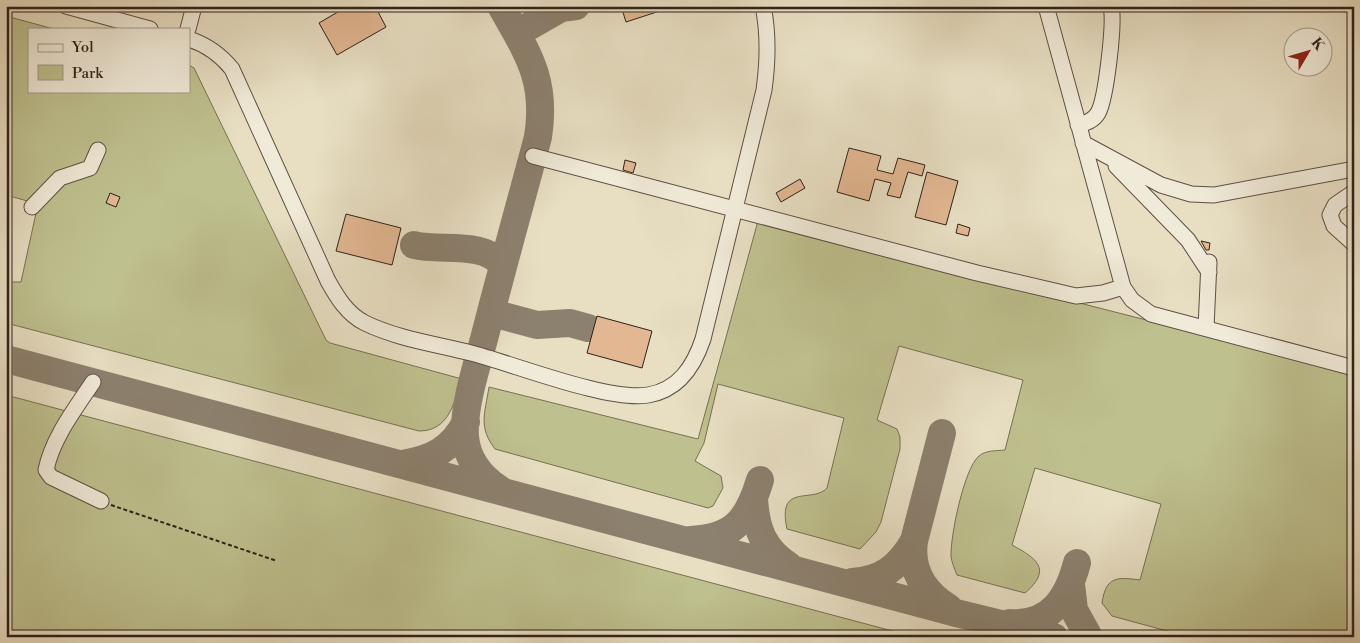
<svg xmlns="http://www.w3.org/2000/svg" width="1360" height="643" font-family="'Libre Bodoni',serif">
<style>
.green{fill:#bec08e;stroke:#777054}
.lines{fill:none;stroke-linecap:round;stroke-linejoin:round}
.taxiway{stroke:#8c806e;stroke-width:28}
.building{fill:#e2b792;stroke:#30211a}
.minor-casing{stroke:#5e5044;stroke-width:17}
.path{stroke:#30211a;stroke-width:2;stroke-dasharray:4 2.5;stroke-linecap:butt}
.minor{stroke:#f0ead8;stroke-width:15}
</style>
<rect width="100%" height="100%" fill="#e8dfc3"/>
<filter id="stains"><feTurbulence type="fractalNoise" baseFrequency=".004" numOctaves="4"/><feColorMatrix values="0 0 0 0 .2 0 0 0 0 .09 0 0 0 0 .02 0 0 0 .5 -.17"/></filter>
<radialGradient id="worn" r=".72"><stop offset=".6" stop-color="#630" stop-opacity="0"/><stop offset="1" stop-color="#630" stop-opacity=".3"/></radialGradient>
<path class="green" d="M 6,16 L 54,29 L 29,29 L 29,91 L 189,91 L 189,65 L 194,68 L 326,340 L 330,343 L 462,379 C 454,403 449,431 419,431 L 6,323 L 6,282 L 21,282 L 38,204 L 6,195 Z
M 758,221 L 1354,373 L 1354,637 L 1189,637 L 1112,616 L 1102,603 C 1106,576 1117,577 1140,580 L 1161,504 L 1035,468 L 1012,545 C 1036,558 1053,569 1025,593 L 957,575 C 955,570 952,563 951,557 C 950,538 964,468 979,456 C 986,450 996,451 1005,450 L 1023,380 L 899,346 L 877,420 L 897,429 L 900,437 L 900,449 L 881,522 L 876,532 L 860,549 L 787,529 C 777,482 812,504 827,488 L 844,418 L 718,384 L 704,443 L 695,461 L 721,476 L 723,488 L 713,506 L 708,508 L 495,449 C 478,427 485,413 489,387 L 698,439 Z
M 6,395 L 915,637 L 6,637 Z"/>
<g class="lines">
<path class="taxiway" d="M 526,28 L 561,8 L 576,6
M 414,245 C 442,252 482,240 503,265 L 506,254 L 502,255
M 500,315 L 537,325 L 570,323 L 588,328
M 6,359 L 956,613 L 1054,637
M 942,433 L 914,541 C 910,570 924,593 949,608
M 402,464 C 432,459 451,450 466,422
M 499,489 C 481,477 467,459 465,437 C 463,408 476,368 484,339 C 501,272 520,205 538,137 C 547,80 528,54 501,6
M 754,499 C 756,529 763,549 789,566
M 690,540 C 734,538 748,520 760,480
M 852,582 C 882,580 899,567 914,541
M 1071,584 L 1074,610 L 1089,637
M 1010,623 C 1051,626 1068,597 1077,563"/>
</g>
<path class="building" d="M 348,6 L 375,6 L 386,27 L 337,55 L 319,23 Z
M 621,6 L 669,6 L 669,8 L 626,22 Z
M 849,148 L 881,156 L 877,170 L 893,174 L 898,158 L 925,165 L 922,176 L 908,172 L 900,198 L 887,195 L 891,183 L 875,179 L 869,201 L 837,192 Z
M 625,160 L 636,163 L 633,173 L 623,170 Z
M 927,172 L 958,181 L 946,225 L 915,217 Z
M 800,179 L 805,188 L 781,202 L 776,193 Z
M 110,193 L 120,197 L 116,207 L 106,203 Z
M 346,214 L 401,228 L 392,265 L 336,251 Z
M 958,224 L 970,228 L 968,236 L 956,233 Z
M 1201,241 L 1210,243 L 1209,250 L 1206,250 Z
M 597,316 L 652,331 L 642,368 L 587,353 Z"/>
<g class="lines">
<defs>
<path id="minor" d="M 66,6 L 150,29
M 1046,6 L 1123,287 L 1132,300 L 1151,314 L 1354,368
M 188,29 L 194,6
M 189,39 C 207,45 220,54 232,69 L 328,281 C 337,297 347,314 365,323 C 398,339 436,344 471,353 C 514,364 609,402 648,395 C 679,390 694,366 703,339 L 764,90 C 768,61 769,35 763,6
M 1078,125 C 1085,124 1094,120 1098,113 C 1106,99 1115,23 1111,6
M 1083,143 L 1161,185 L 1191,194 L 1214,195 L 1354,169
M 533,156 L 977,273 L 1076,296 L 1103,293 L 1123,287
M 1116,166 L 1188,240 L 1209,272
M 1354,192 L 1335,205 L 1330,215 L 1334,226 L 1354,244
M 32,207 L 60,178 L 90,168 L 98,150
M 1206,328 L 1209,262
M 93,382 C 75,409 52,439 46,470 L 51,477 L 101,501"/>
</defs>
<use href="#minor" class="minor-casing"/>
<path class="path" d="M 111,505 L 277,561"/>
<use href="#minor" class="minor"/>
</g>
<rect width="1360" height="643" fill="none" stroke="#e8dfc3" stroke-width="25"/>
<rect x="8" y="8" width="1345" height="628" fill="none" stroke="#30211a" stroke-width="2.5"/>
<rect x="12" y="12" width="1335" height="618" fill="none" stroke="#30211a"/>
<rect x="28" y="28" width="162" height="65" fill="#f0ead8" stroke="#a39a8c"/>
<rect x="38" y="44" width="25" height="8" fill="#f0ead8" stroke="#a39a8c"/>
<text x="72" y="52" font-size="15" fill="#30211a">Yol</text>
<rect x="38" y="65" width="25" height="15" fill="#bec08e" stroke="#a39a8c"/>
<text x="72" y="78" font-size="15" fill="#30211a">Park</text>
<g transform="translate(1308 52) rotate(52)"><circle r="24" fill="#f0ead8" stroke="#a39a8c"/>
<path d="M0-4L9 19L0 12L-9 19Z" fill="#8f2418"/>
<text y="-8" font-size="14" font-weight="bold" text-anchor="middle" fill="#30211a">K</text>
</g>
<rect width="100%" height="100%" filter="url(#stains)"/>
<rect width="100%" height="100%" fill="url(#worn)"/>
</svg>
